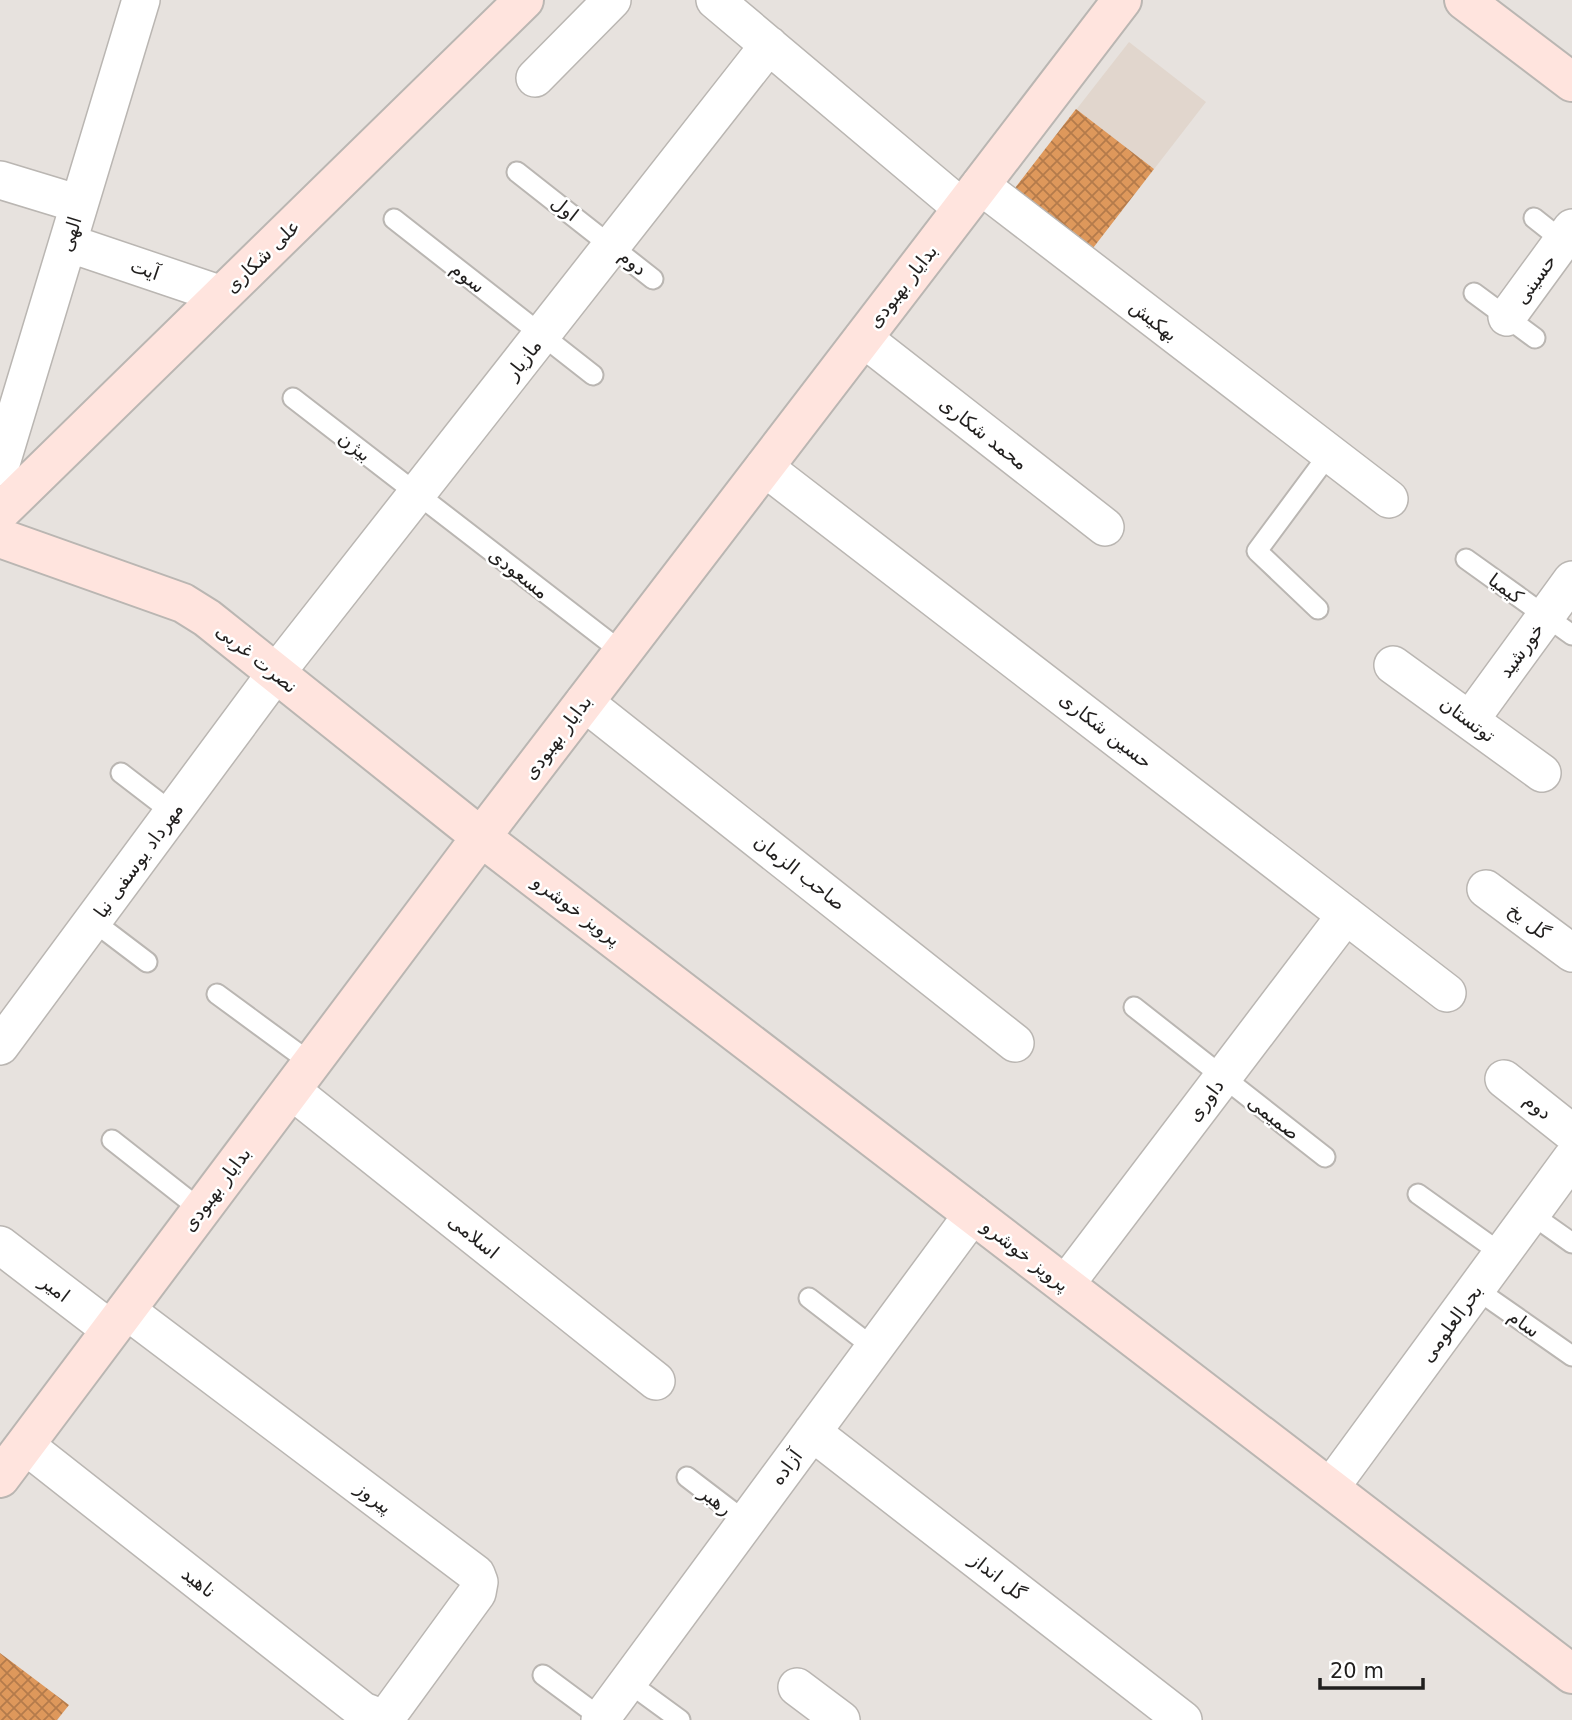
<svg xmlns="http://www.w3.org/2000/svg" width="1572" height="1720" font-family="'DejaVu Sans',Vazirmatn,sans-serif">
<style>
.built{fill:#e1d6cd}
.building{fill:url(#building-cross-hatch)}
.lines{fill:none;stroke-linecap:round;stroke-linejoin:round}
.lane-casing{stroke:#bab6b2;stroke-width:23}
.street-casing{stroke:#bab6b2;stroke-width:40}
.secondary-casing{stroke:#bab6b2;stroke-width:42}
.lane{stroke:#fff;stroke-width:19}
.street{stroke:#fff;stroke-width:37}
.secondary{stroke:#ffe4de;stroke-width:38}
.labels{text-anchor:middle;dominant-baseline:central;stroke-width:5;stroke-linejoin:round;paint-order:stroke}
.street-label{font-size:19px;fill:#211f1e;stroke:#fff}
</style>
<defs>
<pattern id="building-cross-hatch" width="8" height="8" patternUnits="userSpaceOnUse" patternTransform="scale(1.75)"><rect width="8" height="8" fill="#de985b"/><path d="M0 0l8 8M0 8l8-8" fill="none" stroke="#b47b4b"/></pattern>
</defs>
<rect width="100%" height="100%" fill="#e7e2de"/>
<path class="built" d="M 1129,42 L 1206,102 L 1093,248 L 1015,188 Z"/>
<path class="building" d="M 1076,109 L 1154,169 L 1093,248 L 1015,188 Z
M 0,1653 L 69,1705 L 57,1720 L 0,1720 Z"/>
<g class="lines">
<defs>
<path id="lane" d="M 517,172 L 653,279
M 1534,218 L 1568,245
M 394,219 L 593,375
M 1474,293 L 1535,338
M 293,398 L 622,652
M 1466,559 L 1572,635
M 1318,609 L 1257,551 L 1329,454
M 121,773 L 173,813
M 93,921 L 147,962
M 217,994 L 311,1063
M 1134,1007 L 1325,1157
M 112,1140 L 201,1210
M 1418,1194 L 1502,1254
M 1531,1214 L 1572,1243
M 1476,1289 L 1572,1356
M 809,1298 L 874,1348
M 687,1477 L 746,1522
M 543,1675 L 601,1718
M 628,1682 L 680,1720"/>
<path id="street" d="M 715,0 L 962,208
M 535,78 L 612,0
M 0,180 L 79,204
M 980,185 L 1389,499
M 68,243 L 222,295
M 1507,317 L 1572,228
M 863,338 L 1105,527
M 0,467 L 141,0
M 764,467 L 1447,993
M 1393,665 L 1542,773
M 584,702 L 1015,1043
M 1470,720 L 1572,580
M 1486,889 L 1572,953
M 0,1046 L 276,673 L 769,45
M 1504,1079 L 1572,1133
M 291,1090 L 656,1381
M 0,1245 L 111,1330
M 1065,1285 L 1346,915
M 812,1432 L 1183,1720
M 25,1445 L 363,1711 L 376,1716 L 388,1715 L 477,1593 L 479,1582 L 476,1574 L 126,1310
M 1330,1488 L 1572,1158
M 797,1687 L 841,1720
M 600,1720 L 973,1214"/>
<path id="secondary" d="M 1464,0 L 1572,82
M 0,512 L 524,0
M 0,538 L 183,603 L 207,618 L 481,837 L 1572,1674
M 0,1478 L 481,837 L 1122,0"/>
</defs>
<use href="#lane" class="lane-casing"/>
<use href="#street" class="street-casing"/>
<use href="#secondary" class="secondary-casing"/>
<use href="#lane" class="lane"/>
<use href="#street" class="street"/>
<use href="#secondary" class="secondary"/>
</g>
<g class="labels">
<g class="street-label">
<text transform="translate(565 208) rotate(38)">اول</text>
<text transform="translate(70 234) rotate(-73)">الهی</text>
<text transform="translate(262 256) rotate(-44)">علی شکاری</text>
<text transform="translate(633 262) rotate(39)">دوم</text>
<text transform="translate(145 269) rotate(19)">آیت</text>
<text transform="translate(468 277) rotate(38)">سوم</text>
<text transform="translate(1535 279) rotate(-54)">حسینی</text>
<text transform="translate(902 286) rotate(-52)">بدایار بهبودی</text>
<text transform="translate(1154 320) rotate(38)">بهکیش</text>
<text transform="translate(523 359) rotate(-52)">مازیار</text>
<text transform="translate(984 433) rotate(38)">محمد شکاری</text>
<text transform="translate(355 446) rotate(38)">بیژن</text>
<text transform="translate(519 573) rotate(38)">مسعودی</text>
<text transform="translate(1506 588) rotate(36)">کیمیا</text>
<text transform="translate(1521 650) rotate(-54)">خورشید</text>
<text transform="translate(257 658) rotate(39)">نصرت غربی</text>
<text transform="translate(1468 719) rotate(36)">توتستان</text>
<text transform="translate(1106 730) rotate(38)">حسین شکاری</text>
<text transform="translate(557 737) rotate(-53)">بدایار بهبودی</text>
<text transform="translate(138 860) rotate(-54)">مهرداد یوسفی نیا</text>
<text transform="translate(800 872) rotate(38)">صاحب الزمان</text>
<text transform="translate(577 910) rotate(37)">پرویز خوشرو</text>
<text transform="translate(1529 921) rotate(37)">گل یخ</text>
<text transform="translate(1205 1100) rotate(-53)">داوری</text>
<text transform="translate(1538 1106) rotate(38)">دوم</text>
<text transform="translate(1274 1117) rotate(38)">صمیمی</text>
<text transform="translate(216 1189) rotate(-53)">بدایار بهبودی</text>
<text transform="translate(474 1236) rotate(39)">اسلامی</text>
<text transform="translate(1026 1255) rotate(38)">پرویز خوشرو</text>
<text transform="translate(55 1288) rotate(37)">امیر</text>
<text transform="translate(1451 1323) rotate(-54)">بحرالعلومی</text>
<text transform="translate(1524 1323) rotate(35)">سام</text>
<text transform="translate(786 1467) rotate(-53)">آزاده</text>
<text transform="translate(374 1497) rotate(37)">پیروز</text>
<text transform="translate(716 1500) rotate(37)">رهبر</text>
<text transform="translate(998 1576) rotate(38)">گل انداز</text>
<text transform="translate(199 1582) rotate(38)">ناهید</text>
</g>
</g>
<path d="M1320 1678v10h103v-10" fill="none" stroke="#211f1e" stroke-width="3.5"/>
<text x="1330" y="1678" font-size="21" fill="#211f1e" stroke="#ffffff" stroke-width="5" paint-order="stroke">20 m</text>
</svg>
